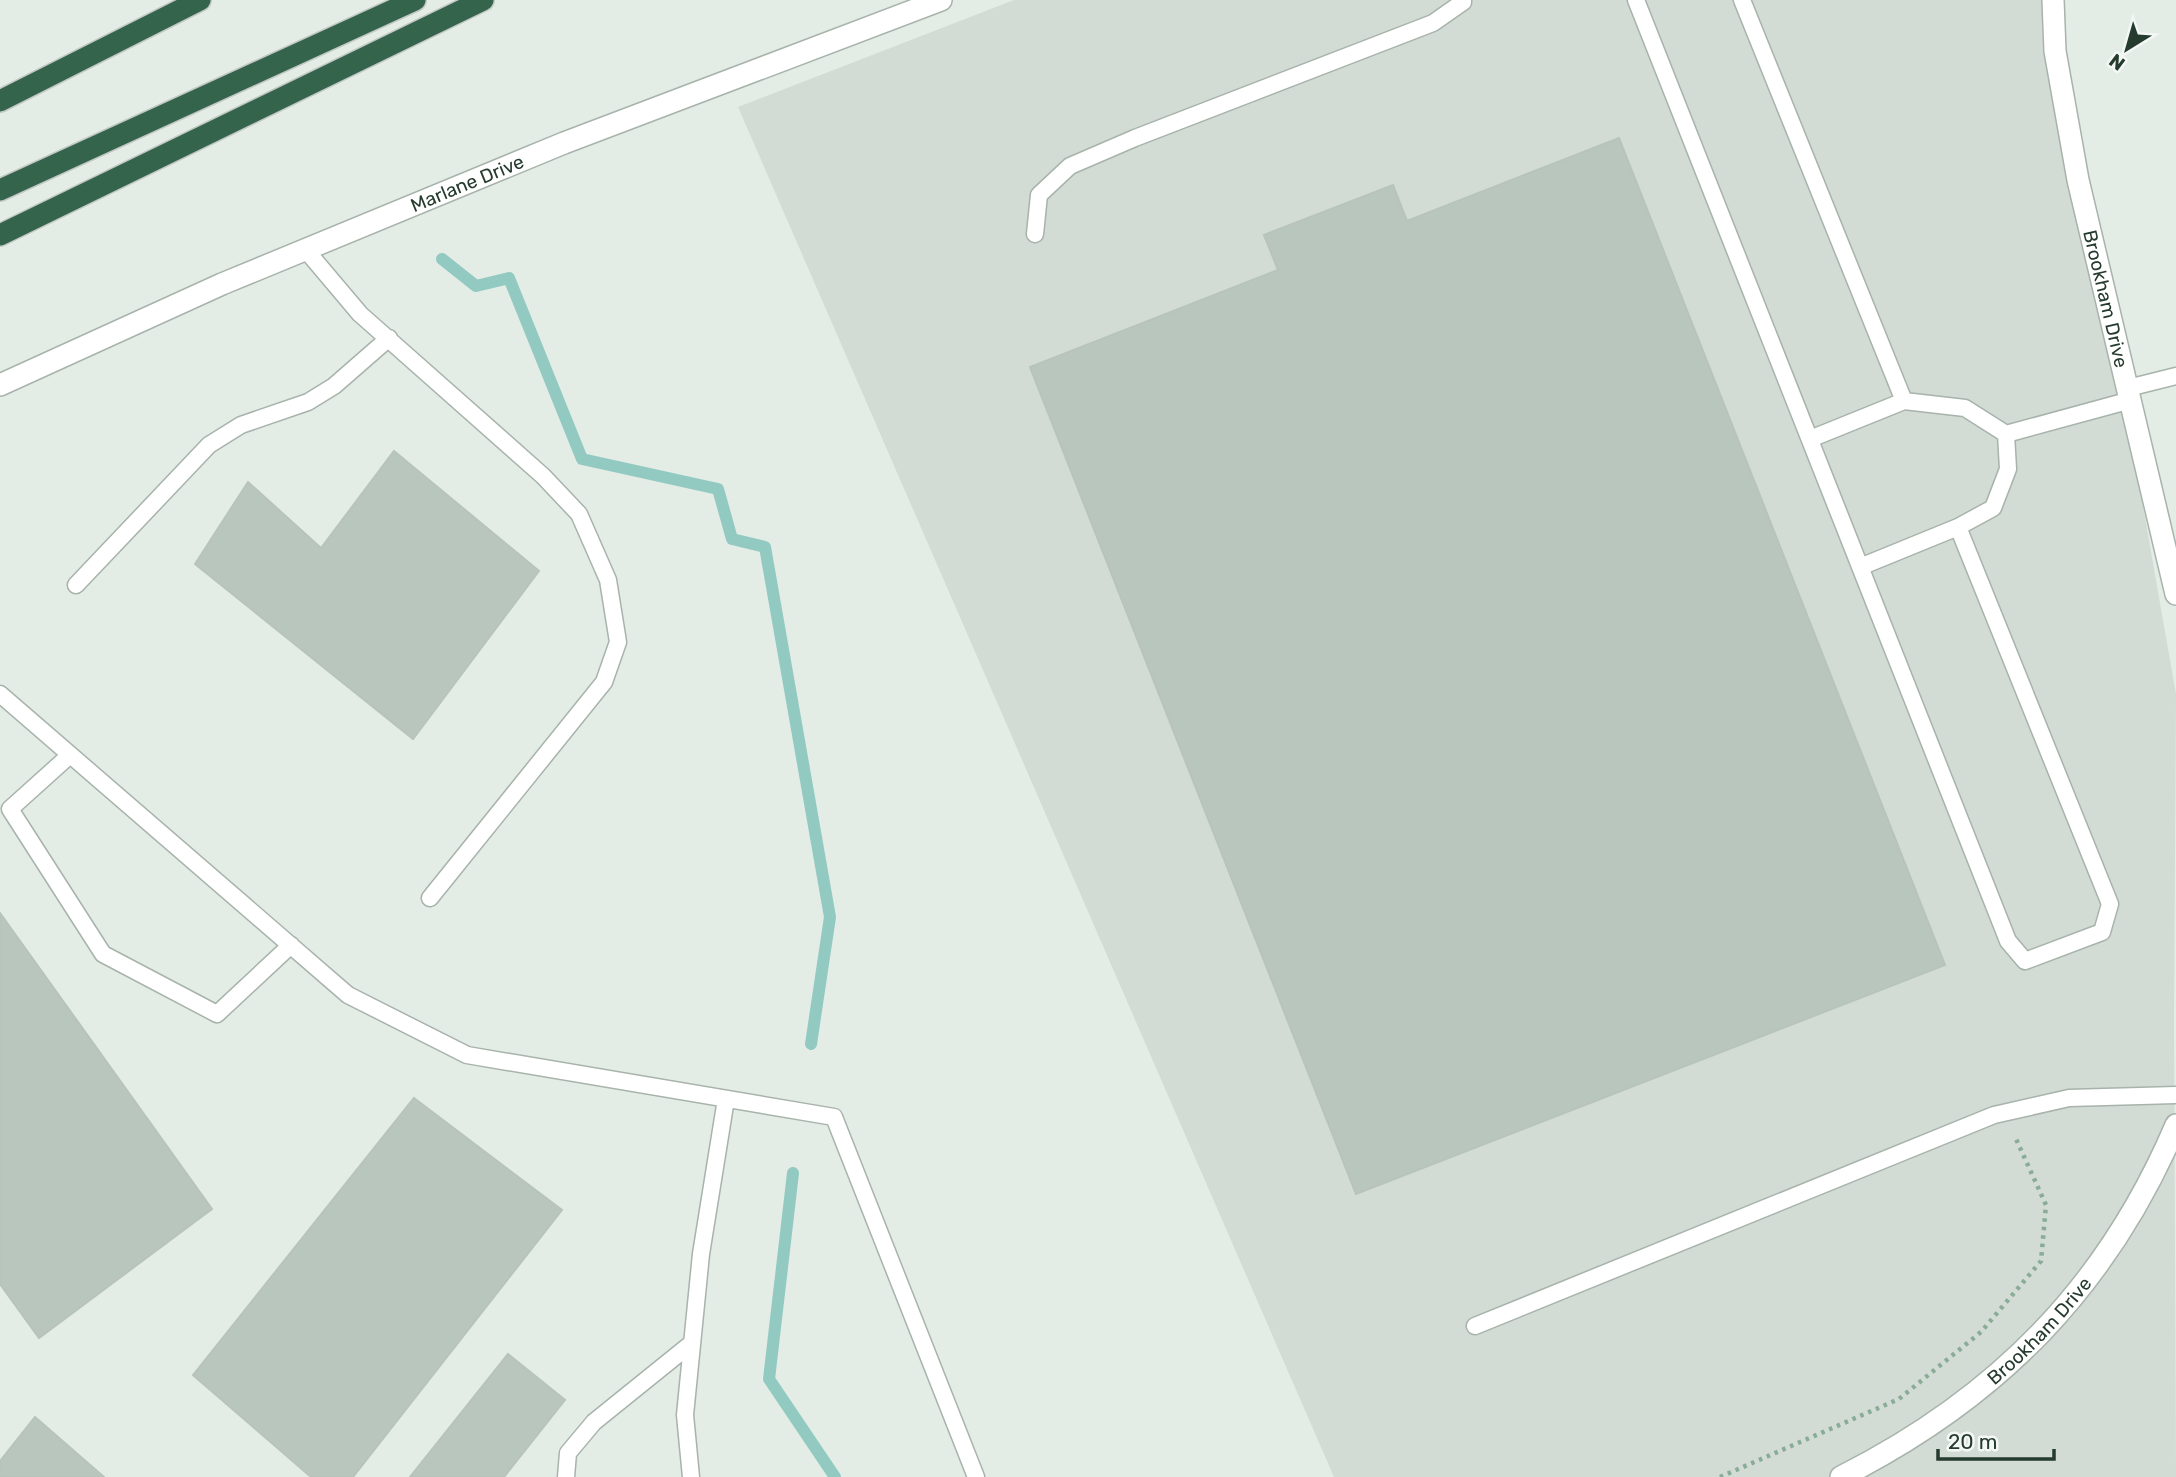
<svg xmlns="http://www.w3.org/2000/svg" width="2176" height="1477" font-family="Rubik,sans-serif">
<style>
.built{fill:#d2dbd4}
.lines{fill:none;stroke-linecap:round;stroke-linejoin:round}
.stream{stroke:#92cac2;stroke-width:12}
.building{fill:#b9c6be;stroke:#b7c4bb;stroke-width:2}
.service-casing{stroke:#a7b3ab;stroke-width:19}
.minor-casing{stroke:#a7b3ab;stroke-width:24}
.tertiary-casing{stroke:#a7b3ab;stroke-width:24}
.motorway-casing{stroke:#c2c8c4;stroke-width:24}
.path{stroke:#88ac95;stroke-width:4.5;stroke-dasharray:3.5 5;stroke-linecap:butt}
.service{stroke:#fff;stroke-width:16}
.minor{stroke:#fff;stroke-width:21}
.tertiary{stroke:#fff;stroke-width:21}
.motorway{stroke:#34644c;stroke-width:21}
.labels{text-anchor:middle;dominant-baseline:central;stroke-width:5;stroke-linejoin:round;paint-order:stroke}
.street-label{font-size:19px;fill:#253b2e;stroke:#f4f8f5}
</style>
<rect width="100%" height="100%" fill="#e4ece6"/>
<path class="built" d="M 1014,0 L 2054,0 L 2176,694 L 2174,1020 L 2176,1477 L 1334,1477 L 738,107 Z"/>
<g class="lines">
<path class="stream" d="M 442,259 L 476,286 L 509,278 L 582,459 L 718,489 L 732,539 L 765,547 L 830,917 L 811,1044
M 793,1173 L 769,1379 L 835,1477"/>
</g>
<path class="building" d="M 1619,138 L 1945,965 L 1356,1194 L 1030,367 L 1278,270 L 1264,235 L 1393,185 L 1407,221 Z
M 394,451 L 539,571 L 413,739 L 195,564 L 248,482 L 321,548 Z
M 0,913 L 212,1209 L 39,1338 L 0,1284 Z
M 414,1098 L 562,1210 L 353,1477 L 311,1477 L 193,1375 Z
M 508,1354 L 565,1400 L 504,1477 L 410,1477 Z
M 35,1417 L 104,1477 L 0,1477 L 0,1461 Z"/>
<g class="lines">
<defs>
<path id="service" d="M 1636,0 L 2008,941 L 2025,961 L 2102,932 L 2110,904 L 1958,527 L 1993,508 L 2008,469 L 2006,434
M 1742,0 L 1904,401 L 1965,408 L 2006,434 L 2131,400
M 1035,234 L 1039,195 L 1070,166 L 1135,138 L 1433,23 L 1463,2 L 1463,0
M 306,250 L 360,314 L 543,476 L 579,514 L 608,580 L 618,642 L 604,682 L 430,898
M 2128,388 L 2176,376
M 1810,439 L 1904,401
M 1860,567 L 1958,527
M 76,585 L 209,445 L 241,425 L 308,402 L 334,386 L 389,338
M 0,694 L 348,995 L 467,1055 L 834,1117 L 976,1477
M 70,755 L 10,809 L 103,954 L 217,1014 L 291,945
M 1475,1326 L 1994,1115 L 2069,1098 L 2176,1095
M 566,1477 L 568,1453 L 594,1422 L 692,1343
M 691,1477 L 685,1415 L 701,1254 L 726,1099"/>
<g id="minor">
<path id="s1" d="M 2053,0 L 2055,51 L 2078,180 L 2176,594"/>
<path id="s2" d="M 1841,1477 C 1998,1398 2107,1287 2176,1125"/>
</g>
<g id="tertiary">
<path id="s3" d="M 0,385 L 222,284 L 564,143 L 941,0"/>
</g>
<path id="motorway" d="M 0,101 L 200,0
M 0,190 L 415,0
M 0,235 L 483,0"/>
</defs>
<use href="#service" class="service-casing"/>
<use href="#minor" class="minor-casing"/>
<use href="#tertiary" class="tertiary-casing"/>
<use href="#motorway" class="motorway-casing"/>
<path class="path" d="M 1720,1477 L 1899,1399 L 1981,1332 L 2041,1261 L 2046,1205 L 2016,1139"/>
<use href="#service" class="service"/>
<use href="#minor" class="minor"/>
<use href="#tertiary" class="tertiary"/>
<use href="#motorway" class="motorway"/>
</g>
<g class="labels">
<g class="street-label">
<text stroke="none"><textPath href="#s3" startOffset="509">Marlane Drive</textPath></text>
<text stroke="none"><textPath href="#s1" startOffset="304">Brookham Drive</textPath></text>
<text stroke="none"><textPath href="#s2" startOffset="248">Brookham Drive</textPath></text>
</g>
</g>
<g transform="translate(2127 49) rotate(217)" stroke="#f4f8f5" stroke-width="5" paint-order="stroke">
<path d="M0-5L12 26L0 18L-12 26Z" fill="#253b2e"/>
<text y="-10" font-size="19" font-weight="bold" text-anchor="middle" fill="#253b2e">N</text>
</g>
<path d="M1938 1449v10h116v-10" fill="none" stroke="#253b2e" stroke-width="3.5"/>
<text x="1948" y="1449" font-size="21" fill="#253b2e" stroke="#f4f8f5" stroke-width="5" paint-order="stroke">20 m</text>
</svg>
